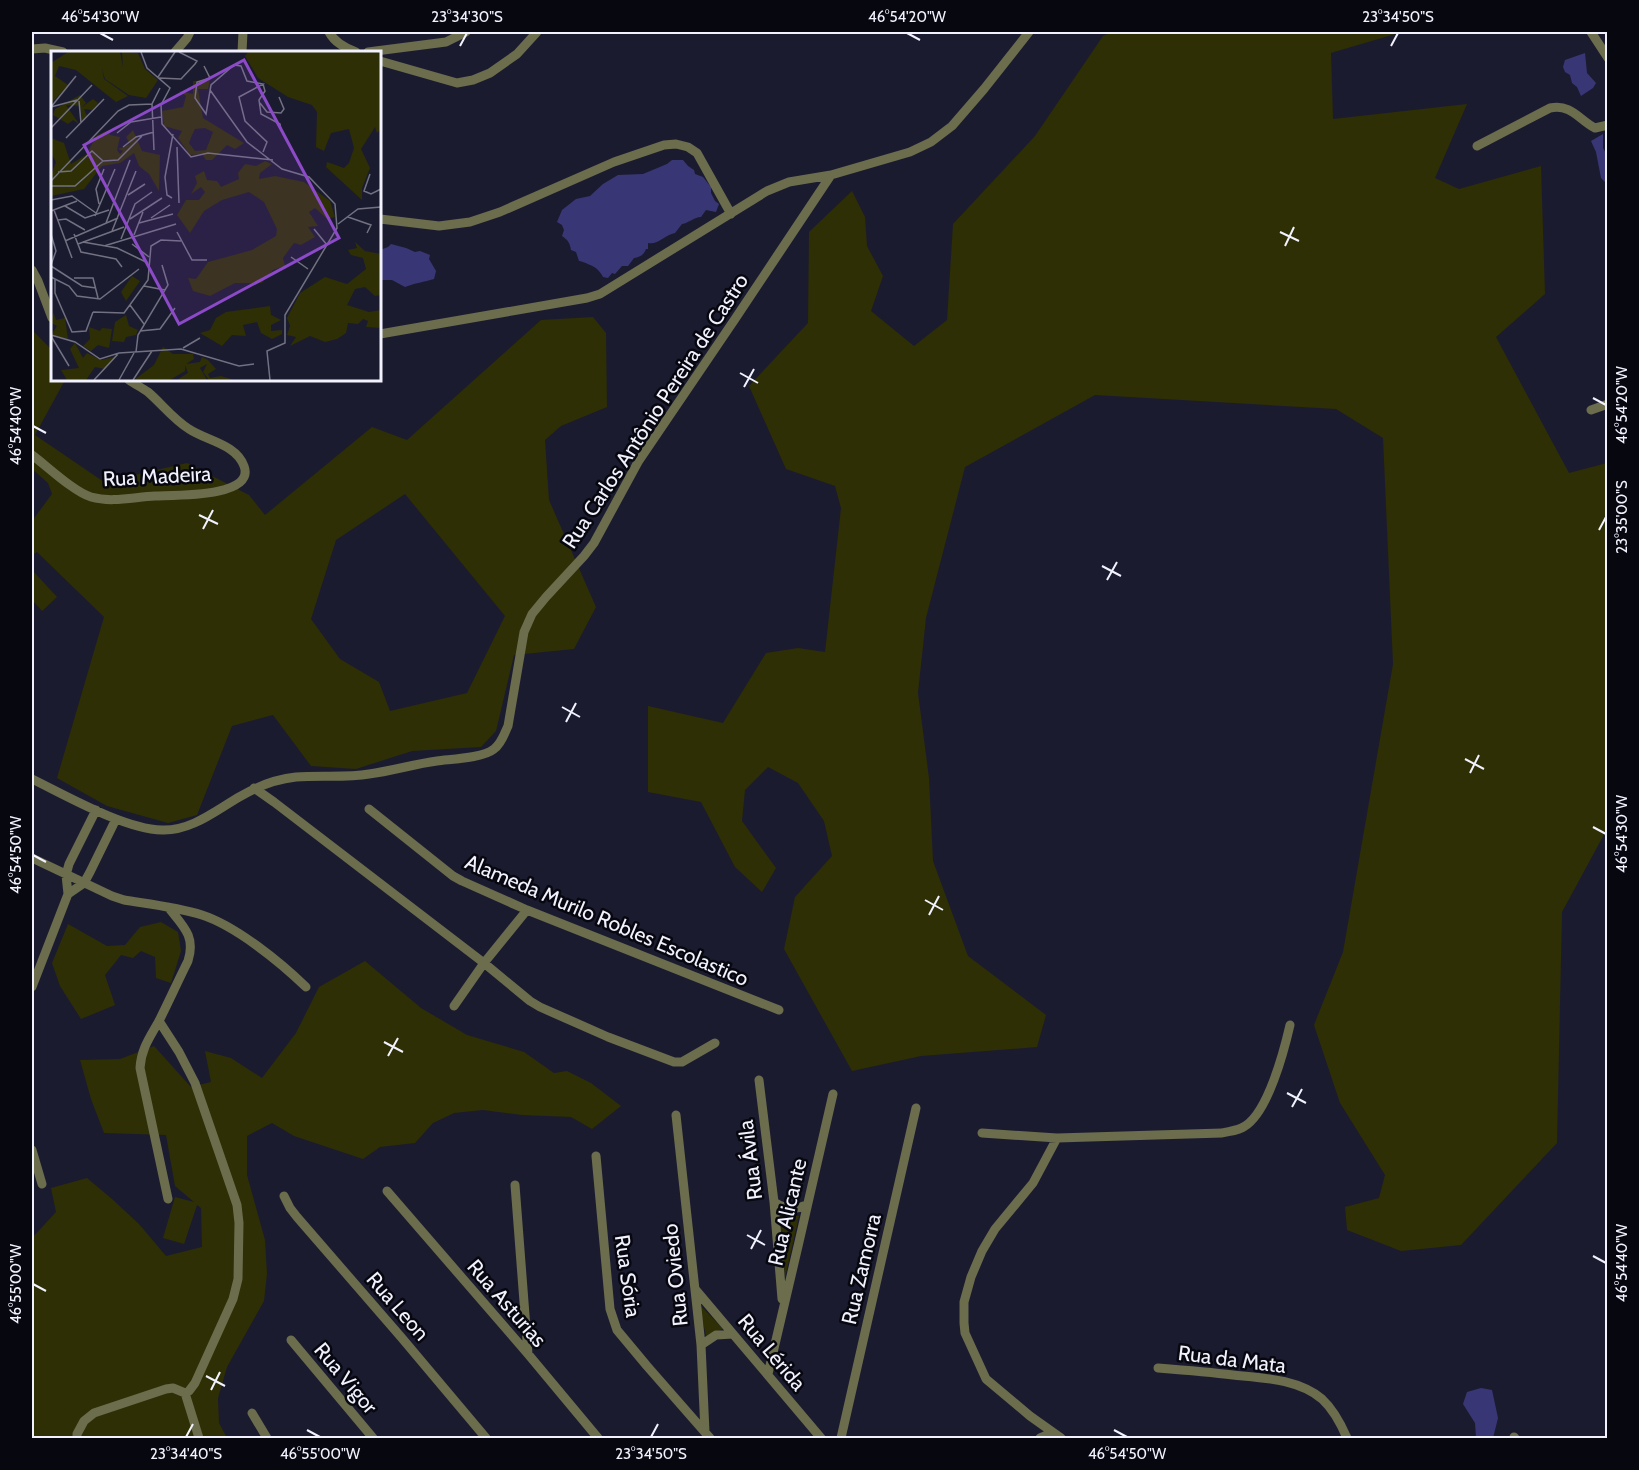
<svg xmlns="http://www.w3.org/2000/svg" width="1639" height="1470" font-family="Cabin,sans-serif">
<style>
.green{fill:#2e2f05;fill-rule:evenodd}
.water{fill:#393676}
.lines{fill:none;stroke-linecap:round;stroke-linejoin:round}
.minor{stroke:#6b6d4d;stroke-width:9}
.ticks{fill:none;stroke:#f1f2fd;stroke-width:2}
.labels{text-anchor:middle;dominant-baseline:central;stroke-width:5;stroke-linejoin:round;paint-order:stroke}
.street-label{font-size:21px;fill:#f1f2fd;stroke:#070710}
.inset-road{fill:none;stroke:#717182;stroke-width:1.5}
.view{fill:#8d4ac8;fill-opacity:0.15;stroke:#8d4ac8;stroke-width:3}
.inset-edge{fill:none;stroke:#f1f2fd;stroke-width:3}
.neatline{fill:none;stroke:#f1f2fd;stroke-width:2}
.ticks-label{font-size:15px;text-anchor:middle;fill:#f1f2fd}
</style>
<rect width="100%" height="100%" fill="#1b1b30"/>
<path class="green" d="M 1112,32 L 1402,32 L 1331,53 L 1333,119 L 1467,104 L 1435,178 L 1459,189 L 1541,166 L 1545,294 L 1496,337 L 1569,473 L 1607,463 L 1607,829 L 1562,912 L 1557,1143 L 1461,1245 L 1401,1251 L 1347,1230 L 1345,1207 L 1379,1198 L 1385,1175 L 1340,1103 L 1314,1025 L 1343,952 L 1393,664 L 1383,438 L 1336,409 L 1095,395 L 965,467 L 926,618 L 918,693 L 929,778 L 933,861 L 968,956 L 1046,1015 L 1037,1047 L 921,1056 L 852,1071 L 784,949 L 795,897 L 832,856 L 824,821 L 798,783 L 768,767 L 745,790 L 742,821 L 776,868 L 762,892 L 735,867 L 701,802 L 648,792 L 648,706 L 723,723 L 766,653 L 798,648 L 825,652 L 841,508 L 835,486 L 786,469 L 749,386 L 808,323 L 809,232 L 852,191 L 865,217 L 867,246 L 883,276 L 871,311 L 914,346 L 947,320 L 953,224 L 1035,136 L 1103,36 Z
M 593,317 L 606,333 L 607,407 L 561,426 L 545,440 L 549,500 L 596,607 L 574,649 L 514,655 L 496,731 L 481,747 L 412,751 L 356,769 L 311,766 L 273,715 L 232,726 L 197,815 L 168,823 L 107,806 L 57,778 L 104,617 L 37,552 L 32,555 L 32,521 L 52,494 L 48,483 L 32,469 L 32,330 L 52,350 L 52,380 L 65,380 L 35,435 L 104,482 L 187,463 L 249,495 L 265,515 L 372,427 L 407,440 L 541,320 ZM 405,494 L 505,616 L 467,693 L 390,711 L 379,682 L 340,659 L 311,619 L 336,540 Z
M 32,570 L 57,597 L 42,611 L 32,600 Z
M 161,922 L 178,932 L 181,951 L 171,983 L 156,978 L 155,957 L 141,951 L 133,958 L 121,955 L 105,975 L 115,1005 L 81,1019 L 60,986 L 52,963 L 68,924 L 107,946 L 125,945 L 140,927 Z
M 365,961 L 421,1008 L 467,1035 L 524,1052 L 554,1073 L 567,1071 L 591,1083 L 621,1106 L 592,1129 L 571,1117 L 522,1115 L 483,1110 L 454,1113 L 433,1123 L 415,1143 L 380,1147 L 363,1159 L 294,1136 L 272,1123 L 247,1136 L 247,1175 L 265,1240 L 267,1274 L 264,1301 L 227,1367 L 218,1398 L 219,1423 L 227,1438 L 35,1438 L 32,1434 L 32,1238 L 56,1212 L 51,1188 L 87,1178 L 112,1199 L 139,1224 L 166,1256 L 202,1247 L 201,1208 L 197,1205 L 184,1244 L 163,1238 L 175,1197 L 194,1202 L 175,1186 L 166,1135 L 104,1133 L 91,1099 L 80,1060 L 120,1059 L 154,1046 L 191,1087 L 211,1082 L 205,1051 L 231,1058 L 262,1078 L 296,1033 L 319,987 Z
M 779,1214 L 799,1216 L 785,1278 Z
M 699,1304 L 723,1329 L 706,1336 Z"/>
<path class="water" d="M 1585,53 L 1587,73 L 1596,83 L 1593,88 L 1581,96 L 1577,87 L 1572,83 L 1570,75 L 1565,72 L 1563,67 L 1565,60 Z
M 1603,134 L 1603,148 L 1607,155 L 1607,181 L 1605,182 L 1601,178 L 1596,152 L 1591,141 Z
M 672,160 L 683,160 L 688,166 L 694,170 L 695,174 L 703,177 L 711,187 L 711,193 L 715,201 L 719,204 L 716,212 L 706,210 L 701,217 C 694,217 689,223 682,224 L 675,233 C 665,235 658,245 648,243 L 648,249 L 646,249 C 644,255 640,257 634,258 L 628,266 L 622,266 L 615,274 L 612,273 L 608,278 L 603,277 C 602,275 600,272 598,270 C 596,267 582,261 579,261 L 576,252 L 571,250 C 570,243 568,240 562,236 L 564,230 L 562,225 L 557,222 L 562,210 L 576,199 L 590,196 L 603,184 L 618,175 L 643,174 L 667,164 Z
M 391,244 L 406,248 L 415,252 L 420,251 L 430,255 L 429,259 L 436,271 L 434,279 C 424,282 415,283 405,287 L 392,280 L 380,280 L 380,250 L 388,247 Z
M 1481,1388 L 1492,1390 L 1498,1418 L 1493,1438 L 1478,1438 L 1476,1437 L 1475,1423 L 1463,1404 L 1467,1392 Z"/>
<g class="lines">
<path class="minor" d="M 329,32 C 335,43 345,48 356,52
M 1591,32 L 1608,58
M 32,49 L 45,48 L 63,52
M 175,52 L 187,38 L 190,32
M 242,52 L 243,32
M 368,52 L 446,42 L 466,32
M 380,61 L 457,83 L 473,80 L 490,73 L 517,54 L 537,32
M 1477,146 L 1550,108 C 1572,104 1578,119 1595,128 L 1608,125
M 380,219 L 439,226 L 470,222 L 500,212 L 614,162 L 664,145 L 676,144 L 688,147 L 697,153 L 731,214
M 32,270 L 38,281 L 52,318
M 380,334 L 587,298 L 600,294 L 767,191 L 789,182 L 831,175 L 910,152 L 931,142 L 952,126 L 984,89 L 1029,32
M 1591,410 L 1608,404
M 32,455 C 47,466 74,492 91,497 C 112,503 134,497 155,496 C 172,495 256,498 244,466 C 236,444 207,441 189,429 C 173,419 162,404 148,392 C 142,388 135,384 129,380
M 32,779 C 67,796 124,829 162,830 C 192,831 216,810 241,796 C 258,786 277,779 296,777 C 320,775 346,778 369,774 C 392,771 414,764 437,761 C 452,759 483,758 494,749 C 502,743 504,734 508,726 L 524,632 L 532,614 L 546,597 L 584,556 L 594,543 L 638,462 L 735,319 L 831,175
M 254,788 L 274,802 L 484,963 L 530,1001 L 540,1007 L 608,1037 L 674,1062 L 682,1062 L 715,1043
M 369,809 L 453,876 L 462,881 L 527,910 L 779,1010
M 32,858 L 112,896 L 124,900 C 149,904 177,907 202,915 C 236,926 280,962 306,987
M 68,894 L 84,883 L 90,872 L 116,819
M 168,907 C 183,926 196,936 188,961 C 178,981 169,1001 159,1021 C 150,1037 141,1049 140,1068 L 168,1199
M 32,987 L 68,894 L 66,875 L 69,864 L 96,810
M 454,1006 L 484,963 L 527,910
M 759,1080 L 774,1202 L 782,1299
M 676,1115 L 701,1345 L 705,1432
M 982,1133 L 1057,1138 L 1222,1133 C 1230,1131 1238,1131 1245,1126 C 1268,1112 1284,1051 1290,1025
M 1057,1138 L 1033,1183 L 995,1229 L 982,1251 L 971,1277 L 964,1302 L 964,1323 L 965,1333 L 986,1379 L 1030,1416 L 1061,1438
M 32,1150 L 42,1184
M 596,1156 L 610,1309 L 617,1330 L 647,1366 L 710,1438
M 515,1185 L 528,1354
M 387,1191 L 528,1354 L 598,1438
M 284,1196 L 290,1208 L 297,1217 L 401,1337 L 486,1438
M 774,1202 C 784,1209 795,1210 807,1205
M 695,1289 L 821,1438
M 291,1340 L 373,1438
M 701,1345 L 716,1335 L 733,1334
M 1158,1368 C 1183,1370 1208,1372 1233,1375 C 1263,1378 1298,1379 1322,1399 C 1334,1410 1341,1424 1347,1438
M 768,1374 L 799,1242 L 833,1094
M 185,1393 L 199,1438
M 252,1413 L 267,1438
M 1514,1437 L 1515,1438
M 77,1438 L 77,1434 L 84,1421 L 94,1413 L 166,1389 L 173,1388 L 185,1393 L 189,1391 L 195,1383 L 233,1299 L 238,1279 L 239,1223 L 237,1205 L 195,1083 L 179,1052 L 159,1021
M 841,1438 L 916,1108
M 1040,1438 L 1052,1433"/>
</g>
<path class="ticks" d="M 100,33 L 113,40M 907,33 L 920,40M 460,46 L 467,33M 1391,46 L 1398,33M 1280,232 L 1299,241M 1285,246 L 1294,227M 740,373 L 758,383M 744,387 L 754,369M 1593,398 L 1606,405M 33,426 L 46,433M 199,515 L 218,524M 203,529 L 213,510M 1599,530 L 1606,517M 1102,566 L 1121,576M 1107,580 L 1117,562M 562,707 L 580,717M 566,722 L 576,703M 1465,759 L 1484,769M 1470,773 L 1479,755M 1593,827 L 1606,834M 33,855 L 46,862M 925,900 L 943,910M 929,915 L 939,896M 384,1042 L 403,1052M 388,1056 L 398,1038M 1287,1093 L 1306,1103M 1292,1107 L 1302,1089M 747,1235 L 765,1245M 751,1249 L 761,1230M 1593,1256 L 1606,1263M 33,1284 L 46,1291M 206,1376 L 225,1386M 211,1390 L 220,1372M 307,1430 L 320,1437M 1114,1430 L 1127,1437M 186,1437 L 193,1424M 651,1437 L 658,1424"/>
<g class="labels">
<g class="street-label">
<text transform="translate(655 411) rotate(-57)">Rua Carlos Antônio Pereira de Castro</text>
<text transform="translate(157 476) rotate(-3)">Rua Madeira</text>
<text transform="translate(607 920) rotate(23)">Alameda Murilo Robles Escolastico</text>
<text transform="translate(750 1160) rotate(-97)">Rua Ávila</text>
<text transform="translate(787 1212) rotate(-77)">Rua Alicante</text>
<text transform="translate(861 1269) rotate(-77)">Rua Zamorra</text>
<text transform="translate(675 1275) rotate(-96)">Rua Oviedo</text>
<text transform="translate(628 1276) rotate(82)">Rua Sória</text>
<text transform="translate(507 1303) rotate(49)">Rua Asturias</text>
<text transform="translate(398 1306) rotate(49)">Rua Leon</text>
<text transform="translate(772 1352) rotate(50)">Rua Lérida</text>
<text transform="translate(1232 1359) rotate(7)">Rua da Mata</text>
<text transform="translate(346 1378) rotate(50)">Rua Vigor</text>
</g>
</g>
<g transform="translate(51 51)">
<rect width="330" height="330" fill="#1b1b30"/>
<path d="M 17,1 L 69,1 L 72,16 L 71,1 L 87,2 L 94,18 L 107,29 L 95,47 L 78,44 L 54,28 L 51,18 L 53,28 L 77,45 L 65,51 L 25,19 L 8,15 L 4,25 L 17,34 L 0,53 L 0,12 ZM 197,1 L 330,1 L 330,71 L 329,79 L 326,82 L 324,76 L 310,98 L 319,117 L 311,137 L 311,149 L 275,116 L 276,111 L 293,117 L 298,112 L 303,97 L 298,78 L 280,82 L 273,100 L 265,96 L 266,61 L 261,54 L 237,46 L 207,27 L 194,5 ZM 159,29 L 157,38 L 147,38 L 152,67 L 193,92 L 184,98 L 176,94 L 161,109 L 155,109 L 151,103 L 139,104 L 127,87 L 131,80 L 113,75 L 111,60 L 132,56 L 135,45 L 128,40 L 142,43 L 142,30 ZM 154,77 L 162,81 L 155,99 L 144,100 L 138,92 L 141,84 L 144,78 ZM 29,44 L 35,52 L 31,56 L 42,48 L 47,52 L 41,59 L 33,58 L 36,65 L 31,70 L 29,55 L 15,54 L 28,73 L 22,69 L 17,73 L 2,64 L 4,58 ZM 58,79 L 59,84 L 69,86 L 66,99 L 69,103 L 72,100 L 67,98 L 79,93 L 75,86 L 82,79 L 91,100 L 109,104 L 108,140 L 98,123 L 88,115 L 83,102 L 69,112 L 51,115 L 33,138 L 0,145 L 0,124 L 5,111 L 0,102 L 0,87 L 13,92 L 20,113 L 35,104 L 46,84 ZM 214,110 L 221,113 L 209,122 L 208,128 L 224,125 L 253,131 L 279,150 L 284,166 L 276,168 L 264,157 L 258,161 L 267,175 L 257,176 L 264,186 L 250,194 L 243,192 L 232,207 L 234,215 L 222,219 L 211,232 L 184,232 L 159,245 L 142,240 L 137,227 L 145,228 L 157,211 L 201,199 L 225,185 L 226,178 L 213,151 L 198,141 L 171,149 L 153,160 L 139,182 L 126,164 L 135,149 L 148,149 L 154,141 L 150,136 L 140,143 L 146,132 L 144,125 L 153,120 L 156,129 L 166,130 L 170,136 L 188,128 L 187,122 L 194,113 L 205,115 ZM 304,191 L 314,200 L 330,203 L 330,244 L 324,245 L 314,236 L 304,238 L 296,254 L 318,261 L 330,259 L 330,277 L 315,276 L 317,270 L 312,268 L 307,273 L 297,272 L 295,282 L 286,288 L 274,291 L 259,285 L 239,295 L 245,286 L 236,284 L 239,275 L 236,267 L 249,242 L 274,226 L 296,233 L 315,218 L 312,207 L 300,204 L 297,199 L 306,197 ZM 81,225 L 89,230 L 75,250 L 70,241 ZM 219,255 L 220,264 L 230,269 L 220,274 L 220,280 L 231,279 L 231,283 L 221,288 L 210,282 L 206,271 L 192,274 L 195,285 L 181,284 L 171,295 L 149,282 L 159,279 L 165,267 L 175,261 ZM 2,261 L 5,269 L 14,267 L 17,288 L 0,284 L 6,275 L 0,272 ZM 75,264 L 78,275 L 87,279 L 85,284 L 75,286 L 73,291 L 61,290 L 64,271 ZM 38,276 L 49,280 L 51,277 L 61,278 L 58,297 L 47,294 L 40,300 L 32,295 L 39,288 ZM 24,292 L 32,307 L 36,302 L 50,309 L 64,306 L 54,318 L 44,316 L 35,329 L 16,329 L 10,319 L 28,317 L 19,298 ZM 112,296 L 122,303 L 142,303 L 143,308 L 135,313 L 149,311 L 151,306 L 157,309 L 165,318 L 157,323 L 159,327 L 170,325 L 183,329 L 158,329 L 152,321 L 156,313 L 149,317 L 156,329 L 126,329 L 137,322 L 134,314 L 134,320 L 119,329 L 83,329 L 103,314 Z" fill="#2e2f05" fill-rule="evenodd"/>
<path class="inset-road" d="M 90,1 L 96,17 L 119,37 L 110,54 L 111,73 L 140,106 L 157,102 L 222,109M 153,15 L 159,27 L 146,31 L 144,47 L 155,63 L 160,34 L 183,14 L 190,15 L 196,30 L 212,33 L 188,46 L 194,70 L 216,91 L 212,101M 107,26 L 124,1M 108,27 L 130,28 L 144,13 L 146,10 L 128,1M 212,33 L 214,40 L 208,49 L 210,63 L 229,73 L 230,79M 159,39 L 196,91 L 231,118 L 258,126 L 284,153 L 286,177 L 234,264 L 234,292 L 216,300 L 219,329M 28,50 L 30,72M 209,52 L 216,61 L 230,62 L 233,58 L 228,46M 0,56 L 25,25M 0,56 L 26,49M 0,77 L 41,34M 66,82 L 80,71 L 110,66M 15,87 L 53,48M 72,96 L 85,86 L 103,81M 126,96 L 128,152M 103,99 L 101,53 L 109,37M 7,121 L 20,120 L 41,100 L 52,110 L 67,109 L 91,85M 319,123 L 313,140 L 320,143 L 330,138M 0,130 L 67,60 L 78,54 L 101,53M 0,135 L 24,135 L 52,110M 77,144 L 94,133M 121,147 L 116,144 L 114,126 L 122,83M 0,149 L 21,145 L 45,162M 48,153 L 45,138 L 53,118M 14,155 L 34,167 L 58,159M 3,159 L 21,207M 0,160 L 26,150M 44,165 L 64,118M 297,166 L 320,174 L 316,182M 100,167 L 119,154M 79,168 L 111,147M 7,169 L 15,168 L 34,179M 55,172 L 79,109M 88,172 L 122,163M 287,173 L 307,158 L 330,156M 263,178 L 276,194M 61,180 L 85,120M 126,181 L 141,209 L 156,209M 0,183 L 5,200 L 0,214M 23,183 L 30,201 L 65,208 L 71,216M 83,184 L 92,161M 70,188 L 84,153 L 101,141M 14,190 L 67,167M 32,191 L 66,197 L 97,212M 27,193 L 73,176M 81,193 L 98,206M 53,195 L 125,173M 240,206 L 257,218M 0,215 L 31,235 L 45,237M 0,226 L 18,235 L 26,245 L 49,248 L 88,218M 23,227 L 42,227 L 47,247M 4,228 L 4,242 L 21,281 L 35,280 L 42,261M 93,235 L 114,239M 79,254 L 93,273M 42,261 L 73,262 L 97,229 L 100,195 L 110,189 L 130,190M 89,280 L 109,278 L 124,257M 0,284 L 24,291 L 49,308 L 68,302 L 130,298 L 188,315 L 203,313M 0,285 L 18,315M 132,297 L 149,287M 85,301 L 87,284 L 117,234 L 111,214M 43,329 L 67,303M 68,329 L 83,302M 82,329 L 101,300"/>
<path class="view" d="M 193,9 L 288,187 L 128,273 L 33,94 Z"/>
<rect width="330" height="330" class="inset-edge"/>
</g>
<rect width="1639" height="1470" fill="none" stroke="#070710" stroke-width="66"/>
<rect x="33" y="33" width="1573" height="1404" class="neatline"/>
<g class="ticks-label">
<text x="100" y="22">46°54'30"W</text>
<text x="467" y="22">23°34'30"S</text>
<text x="907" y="22">46°54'20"W</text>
<text x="1398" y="22">23°34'50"S</text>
<text transform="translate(1622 405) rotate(-90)" y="5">46°54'20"W</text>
<text transform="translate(16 426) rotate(-90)" y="5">46°54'40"W</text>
<text transform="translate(1622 517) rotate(-90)" y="5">23°35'00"S</text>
<text transform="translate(1622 834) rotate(-90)" y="5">46°54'30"W</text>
<text transform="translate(16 855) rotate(-90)" y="5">46°54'50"W</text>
<text transform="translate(1622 1263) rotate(-90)" y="5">46°54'40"W</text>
<text transform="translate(16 1284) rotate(-90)" y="5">46°55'00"W</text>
<text x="186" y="1459">23°34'40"S</text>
<text x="320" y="1459">46°55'00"W</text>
<text x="651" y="1459">23°34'50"S</text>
<text x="1127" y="1459">46°54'50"W</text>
</g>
</svg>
